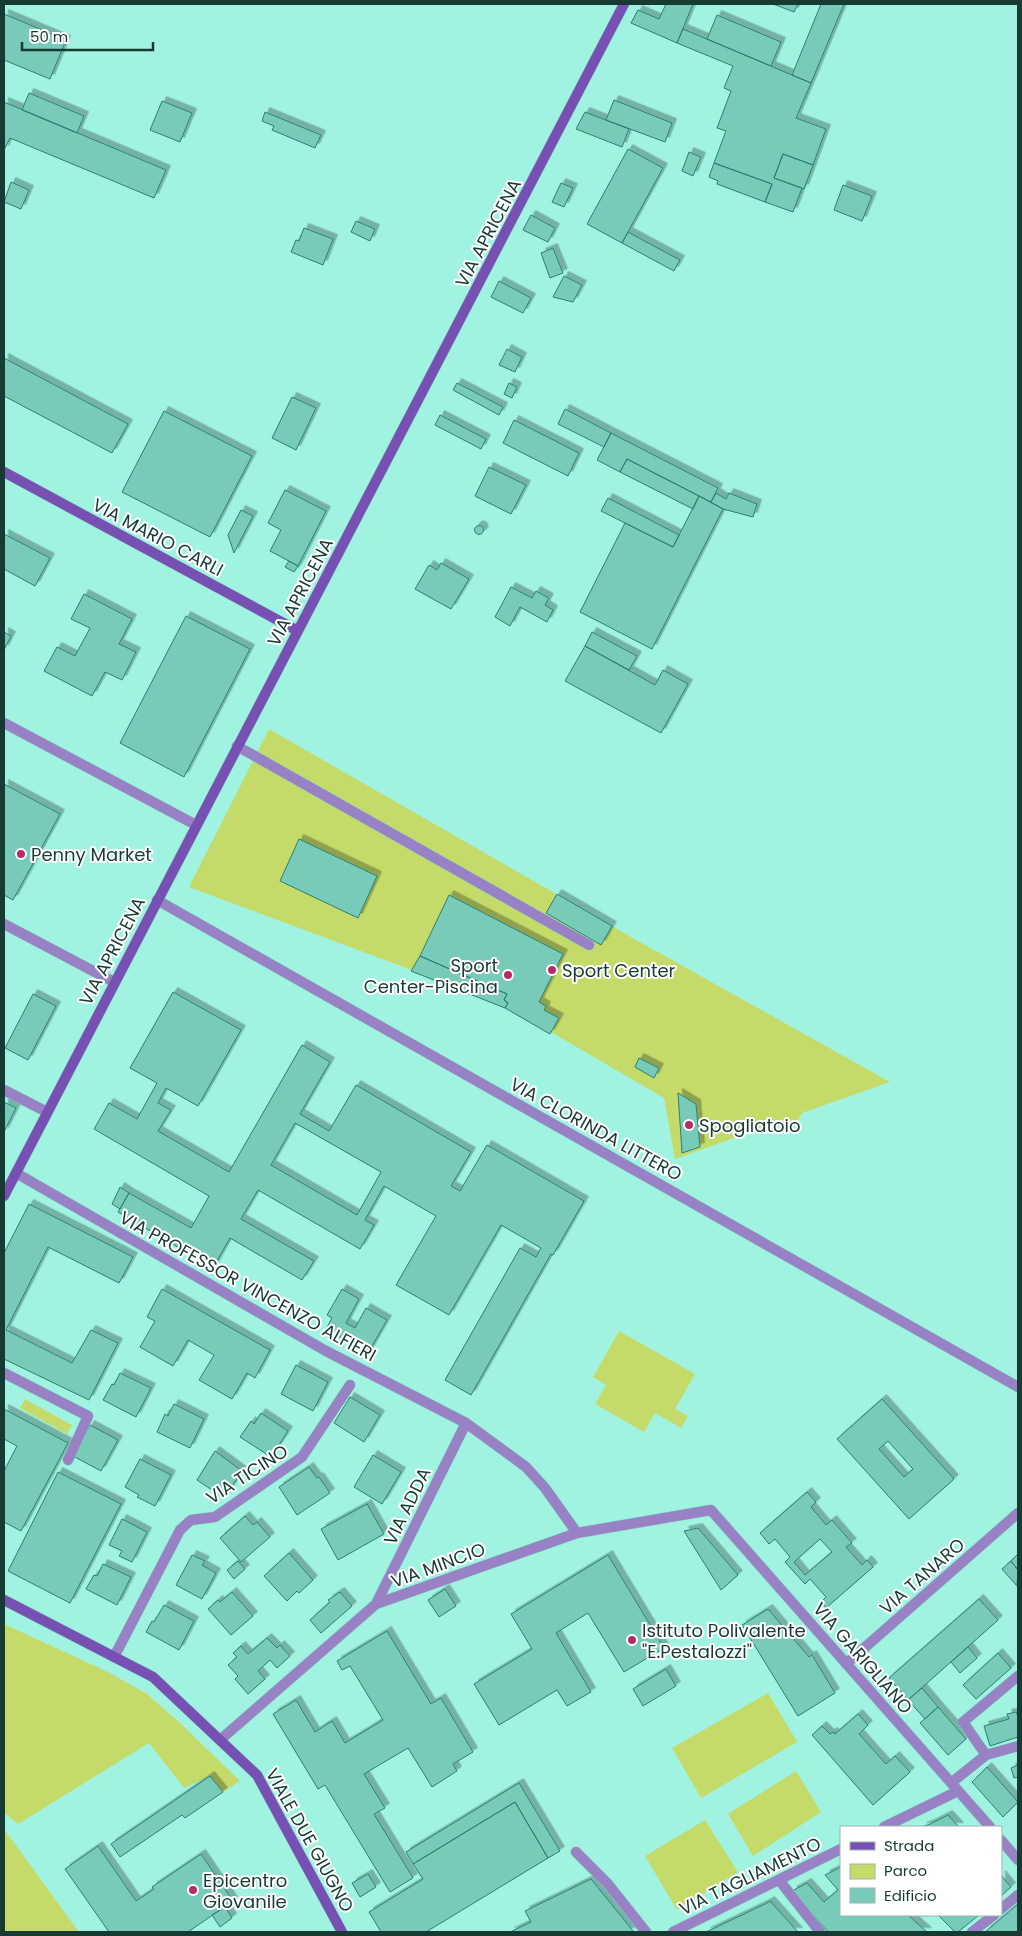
<svg xmlns="http://www.w3.org/2000/svg" width="1022" height="1936" font-family="Poppins,sans-serif">
<style>
.green{fill:#c4db6a}
.building{fill:#78cab9;stroke:#298071;fill-rule:evenodd;filter:url(#shadow)}
.lines{fill:none;stroke-linecap:round;stroke-linejoin:round}
.street-casing{stroke:#85cebe;stroke-width:11}
.secondary-casing{stroke:#85cebe;stroke-width:11}
.street{stroke:#9881c4;stroke-width:10}
.secondary{stroke:#7750b3;stroke-width:10}
.poi-dot{fill:#b62c69;stroke:#fff;stroke-width:2}
.labels{text-anchor:middle;dominant-baseline:central;stroke-width:4;stroke-linejoin:round;paint-order:stroke}
.street-label{font-size:18px;fill:#173a33;stroke:#fff}
.poi-label{font-size:18px;fill:#173a33;stroke:#fff;text-anchor:start}
</style>
<defs>
<filter id="shadow"><feDropShadow dx="4.5" dy="-4.5" stdDeviation="0" flood-color="#0004"/></filter>
</defs>
<rect width="100%" height="100%" fill="#a0f3e1"/>
<path class="green" d="M 269,729 L 631,937 L 890,1082 L 802,1113 L 796,1124 L 787,1119 L 675,1159 L 664,1098 L 503,1004 L 189,887 Z
M 619,1331 L 695,1374 L 675,1409 L 688,1416 L 681,1428 L 655,1413 L 644,1432 L 595,1404 L 606,1385 L 593,1377 Z
M 25,1399 L 72,1425 L 67,1434 L 20,1408 Z
M 4,1624 L 108,1672 L 147,1694 L 178,1721 L 240,1781 L 223,1792 L 210,1776 L 184,1788 L 149,1743 L 18,1824 L 4,1813 Z
M 768,1693 L 797,1742 L 701,1798 L 672,1748 Z
M 796,1771 L 821,1812 L 753,1856 L 728,1814 Z
M 705,1820 L 738,1872 L 677,1910 L 645,1856 Z
M 4,1829 L 79,1932 L 4,1932 Z"/>
<path class="building" d="M 666,4 L 693,4 L 677,43 L 631,23 L 638,10 L 659,19 Z
M 773,4 L 798,4 L 794,12 Z
M 821,4 L 844,4 L 811,83 L 792,75 Z
M 4,14 L 66,40 L 50,79 L 4,60 Z
M 717,15 L 781,42 L 771,66 L 707,39 Z
M 683,29 L 811,83 L 796,118 L 826,129 L 813,165 L 783,154 L 774,178 L 802,188 L 793,212 L 765,202 L 772,184 L 714,163 L 726,131 L 717,128 L 731,91 L 724,88 L 733,66 L 677,43 Z
M 29,93 L 84,116 L 77,133 L 22,110 Z
M 614,100 L 672,123 L 665,142 L 606,120 Z
M 162,101 L 192,113 L 180,142 L 150,130 Z
M 4,102 L 166,170 L 154,198 L 10,138 L 4,150 Z
M 265,112 L 321,135 L 315,148 L 272,130 L 274,126 L 262,121 Z
M 585,112 L 629,129 L 622,147 L 576,129 Z
M 628,149 L 663,168 L 622,243 L 587,224 Z
M 689,152 L 701,157 L 693,176 L 682,171 Z
M 783,154 L 813,165 L 804,189 L 774,178 Z
M 714,163 L 772,184 L 765,202 L 717,184 L 718,181 L 709,177 Z
M 11,182 L 29,190 L 21,209 L 4,202 Z
M 561,183 L 573,188 L 564,207 L 552,202 Z
M 843,185 L 872,196 L 862,221 L 834,210 Z
M 531,215 L 555,228 L 548,242 L 523,230 Z
M 356,221 L 375,229 L 370,241 L 351,232 Z
M 304,228 L 333,239 L 323,265 L 291,252 L 296,240 L 299,241 Z
M 628,232 L 680,260 L 674,271 L 622,243 Z
M 553,248 L 563,273 L 550,278 L 541,253 Z
M 564,276 L 582,285 L 573,302 L 553,297 Z
M 499,281 L 531,298 L 523,313 L 491,297 Z
M 507,349 L 522,357 L 515,372 L 499,365 Z
M 4,358 L 128,424 L 112,453 L 4,396 Z
M 457,383 L 503,407 L 499,415 L 453,390 Z
M 509,383 L 517,387 L 512,398 L 504,394 Z
M 292,397 L 316,408 L 296,450 L 272,438 Z
M 565,409 L 611,433 L 604,447 L 558,424 Z
M 164,411 L 252,456 L 210,537 L 122,492 Z
M 440,415 L 486,439 L 481,449 L 435,425 Z
M 514,420 L 579,453 L 568,476 L 503,443 Z
M 611,433 L 718,488 L 711,502 L 627,459 L 620,472 L 597,460 Z
M 627,459 L 699,496 L 693,509 L 620,472 Z
M 489,467 L 526,485 L 511,514 L 475,496 Z
M 285,490 L 326,511 L 298,566 L 270,551 L 281,530 L 268,523 Z
M 716,493 L 726,499 L 729,493 L 757,504 L 753,517 L 723,509 L 711,502 Z
M 699,496 L 723,509 L 652,649 L 580,612 L 625,523 L 673,547 Z
M 608,498 L 679,535 L 673,547 L 601,511 Z
M 241,510 L 253,516 L 234,553 L 228,535 Z
M474.5 530a4.5 4.5 0 1 1 9 0a4.5 4.5 0 1 1-9 0Z
M 4,534 L 50,558 L 35,586 L 4,569 Z
M 289,561 L 298,566 L 294,572 L 285,567 Z
M 441,563 L 469,579 L 451,609 L 415,589 L 429,565 L 437,570 Z
M 511,587 L 532,598 L 536,591 L 549,598 L 545,605 L 553,610 L 547,622 L 520,607 L 510,626 L 495,617 Z
M 84,594 L 132,619 L 119,644 L 136,652 L 122,680 L 105,672 L 92,696 L 44,671 L 57,647 L 75,656 L 90,628 L 71,619 Z
M 186,616 L 250,649 L 184,777 L 120,743 Z
M 4,632 L 11,636 L 4,650 Z
M 592,632 L 637,656 L 629,670 L 585,646 Z
M 585,646 L 655,685 L 663,670 L 688,684 L 661,733 L 565,681 Z
M 4,784 L 60,814 L 13,900 L 4,895 Z
M 299,839 L 377,876 L 358,918 L 280,881 Z
M 557,894 L 612,926 L 601,945 L 546,913 Z
M 449,895 L 563,954 L 539,1002 L 546,1006 L 544,1010 L 559,1018 L 550,1034 L 505,1008 L 508,1003 L 504,1000 L 507,994 L 420,956 Z
M 420,956 L 507,994 L 504,1000 L 508,1003 L 505,1008 L 411,971 Z
M 173,992 L 241,1030 L 198,1106 L 166,1088 L 158,1103 L 171,1110 L 158,1131 L 229,1172 L 302,1045 L 330,1062 L 300,1114 L 329,1131 L 356,1085 L 471,1152 L 451,1186 L 460,1191 L 487,1145 L 584,1201 L 553,1255 L 551,1254 L 471,1395 L 445,1380 L 520,1248 L 536,1257 L 541,1248 L 501,1225 L 449,1315 L 396,1285 L 436,1216 L 384,1186 L 365,1220 L 374,1225 L 360,1249 L 258,1190 L 241,1219 L 314,1261 L 302,1280 L 230,1238 L 213,1268 L 118,1212 L 129,1193 L 191,1228 L 209,1196 L 94,1129 L 109,1103 L 137,1119 L 157,1083 L 130,1068 ZM 295,1123 L 381,1172 L 357,1215 L 271,1165 Z
M 33,994 L 56,1006 L 28,1060 L 5,1048 Z
M 639,1058 L 659,1068 L 654,1078 L 635,1067 Z
M 678,1093 L 696,1104 L 700,1147 L 682,1153 Z
M 4,1102 L 16,1108 L 4,1132 Z
M 120,1187 L 129,1193 L 120,1209 L 112,1204 Z
M 29,1204 L 133,1257 L 119,1283 L 48,1247 L 6,1330 L 72,1363 L 91,1330 L 118,1343 L 89,1400 L 4,1359 L 4,1253 Z
M 162,1289 L 270,1350 L 255,1378 L 247,1373 L 232,1399 L 199,1380 L 214,1355 L 188,1340 L 173,1366 L 140,1347 L 155,1321 L 147,1317 Z
M 342,1289 L 359,1299 L 346,1323 L 355,1328 L 366,1308 L 387,1320 L 368,1353 L 326,1329 L 332,1318 L 327,1315 Z
M 296,1365 L 328,1382 L 313,1411 L 281,1394 Z
M 120,1373 L 151,1388 L 136,1417 L 103,1400 L 112,1384 L 114,1385 Z
M 350,1397 L 380,1415 L 364,1442 L 334,1423 Z
M 882,1399 L 954,1479 L 909,1519 L 837,1439 ZM 888,1441 L 913,1469 L 904,1477 L 879,1449 Z
M 174,1404 L 204,1419 L 190,1448 L 157,1432 L 165,1414 L 168,1416 Z
M 4,1409 L 68,1443 L 21,1531 L 4,1522 L 4,1471 L 17,1446 L 4,1439 Z
M 261,1413 L 288,1431 L 271,1457 L 240,1437 L 251,1421 L 254,1424 Z
M 90,1425 L 118,1440 L 101,1471 L 73,1456 Z
M 215,1451 L 242,1471 L 224,1498 L 197,1480 Z
M 373,1455 L 401,1472 L 382,1504 L 354,1487 Z
M 140,1459 L 171,1475 L 155,1506 L 137,1497 L 139,1495 L 125,1487 Z
M 309,1467 L 317,1478 L 319,1477 L 330,1493 L 297,1515 L 279,1487 Z
M 58,1472 L 121,1504 L 70,1603 L 8,1571 Z
M 807,1492 L 816,1502 L 811,1507 L 826,1525 L 832,1520 L 852,1543 L 846,1547 L 862,1565 L 867,1560 L 873,1567 L 826,1608 L 821,1602 L 826,1597 L 810,1579 L 805,1584 L 785,1562 L 790,1557 L 775,1539 L 769,1544 L 760,1533 ZM 820,1539 L 832,1552 L 805,1575 L 794,1562 Z
M 367,1504 L 384,1534 L 338,1560 L 321,1529 Z
M 245,1516 L 253,1525 L 257,1522 L 270,1537 L 241,1562 L 220,1538 Z
M 122,1519 L 147,1532 L 132,1562 L 119,1556 L 122,1551 L 109,1545 Z
M 698,1528 L 738,1575 L 721,1590 L 684,1531 Z
M 289,1553 L 313,1580 L 299,1593 L 297,1591 L 287,1601 L 264,1576 Z
M 1018,1554 L 1018,1570 L 1011,1561 Z
M 192,1555 L 205,1561 L 202,1565 L 216,1573 L 202,1599 L 176,1585 Z
M 608,1555 L 664,1648 L 624,1672 L 588,1613 L 556,1633 L 591,1692 L 567,1706 L 557,1690 L 499,1725 L 474,1684 L 532,1649 L 511,1614 Z
M 238,1561 L 245,1569 L 234,1579 L 227,1570 Z
M 1011,1561 L 1018,1570 L 1017,1586 L 1002,1569 Z
M 103,1564 L 131,1577 L 117,1605 L 86,1589 L 94,1575 L 97,1576 Z
M 445,1589 L 456,1606 L 439,1617 L 428,1600 Z
M 232,1592 L 253,1616 L 231,1635 L 208,1609 L 218,1600 L 220,1602 Z
M 340,1592 L 352,1606 L 321,1633 L 310,1620 L 330,1602 L 328,1600 Z
M 979,1599 L 998,1620 L 908,1700 L 889,1678 Z
M 164,1605 L 194,1621 L 179,1650 L 146,1632 L 152,1621 L 154,1622 Z
M 768,1609 L 809,1657 L 812,1655 L 835,1693 L 798,1716 L 742,1625 Z
M 387,1631 L 431,1704 L 441,1698 L 473,1752 L 453,1764 L 457,1771 L 432,1787 L 408,1748 L 364,1774 L 385,1808 L 374,1814 L 413,1878 L 390,1892 L 325,1785 L 318,1789 L 273,1714 L 296,1700 L 315,1732 L 332,1721 L 345,1743 L 383,1720 L 350,1666 L 342,1670 L 337,1661 Z
M 267,1638 L 277,1648 L 280,1645 L 290,1656 L 277,1668 L 270,1660 L 258,1671 L 265,1679 L 248,1694 L 235,1679 L 238,1676 L 228,1665 L 237,1657 L 233,1653 L 241,1646 L 248,1654 Z
M 968,1647 L 977,1658 L 960,1673 L 951,1662 Z
M 998,1653 L 1011,1668 L 976,1699 L 963,1685 Z
M 666,1669 L 676,1686 L 643,1706 L 633,1689 Z
M 922,1688 L 938,1707 L 925,1719 L 908,1700 Z
M 938,1707 L 966,1739 L 948,1755 L 920,1723 Z
M 1016,1712 L 1018,1716 L 1018,1737 L 990,1746 L 984,1726 L 1009,1719 L 1007,1714 Z
M 858,1714 L 868,1725 L 859,1734 L 886,1764 L 895,1756 L 910,1772 L 873,1805 L 812,1735 L 822,1726 L 830,1734 L 833,1732 L 835,1734 Z
M 1018,1765 L 1018,1777 L 1014,1778 L 1011,1768 Z
M 987,1767 L 1018,1802 L 1003,1817 L 972,1782 Z
M 210,1776 L 223,1792 L 185,1818 L 182,1815 L 120,1857 L 111,1844 Z
M 519,1783 L 560,1851 L 548,1858 L 515,1802 L 413,1864 L 406,1852 Z
M 515,1802 L 548,1858 L 426,1932 L 381,1932 L 369,1912 L 423,1879 L 413,1864 Z
M 948,1815 L 959,1827 L 922,1827 L 930,1824 Z
M 98,1846 L 136,1901 L 154,1889 L 152,1887 L 201,1854 L 233,1901 L 188,1932 L 109,1932 L 65,1869 Z
M 841,1867 L 841,1915 L 908,1915 L 927,1932 L 828,1932 L 792,1891 L 807,1883 L 824,1902 L 838,1890 L 825,1875 Z
M 368,1874 L 376,1887 L 360,1897 L 352,1883 Z
M 1001,1875 L 1011,1887 L 1001,1896 Z
M 591,1879 L 634,1932 L 510,1932 L 531,1922 L 525,1911 Z
M 770,1901 L 798,1932 L 706,1932 L 767,1903 Z
M 1018,1904 L 1018,1932 L 985,1932 Z
M 225,1907 L 232,1918 L 220,1927 L 212,1915 Z
M 938,1915 L 979,1915 L 958,1932 L 955,1932 Z"/>
<g class="lines">
<defs>
<path id="street" d="M 4,723 L 196,825
M 237,746 L 589,945
M 157,900 L 1018,1387
M 4,924 L 114,982
M 4,1090 L 47,1112
M 16,1173 L 326,1351 L 466,1423 L 526,1467 L 545,1488 L 577,1533
M 4,1373 L 88,1416 L 68,1460
M 376,1604 L 466,1423
M 114,1657 L 180,1530 L 191,1520 L 215,1517 L 302,1457 L 350,1385
M 846,1664 L 1018,1513
M 220,1740 L 376,1604 L 577,1533 L 711,1510 L 990,1827
M 986,1755 L 963,1722 L 1018,1676
M 951,1783 L 986,1755 L 1018,1746
M 884,1827 L 958,1791
M 1001,1840 L 1018,1860
M 576,1852 L 608,1884 L 646,1932
M 779,1880 L 820,1932
M 1001,1909 L 1018,1895
M 673,1932 L 841,1849
M 972,1932 L 994,1915"/>
<path id="secondary" d="M 4,472 L 298,631
M 4,1196 L 624,4
M 4,1600 L 153,1677 L 257,1775 L 342,1932"/>
</defs>
<use href="#street" class="street-casing"/>
<use href="#secondary" class="secondary-casing"/>
<use href="#street" class="street"/>
<use href="#secondary" class="secondary"/>
</g>
<g class="poi-dot">
<circle cx="21" cy="854" r="5"/>
<circle cx="552" cy="970" r="5"/>
<circle cx="508" cy="975" r="5"/>
<circle cx="689" cy="1125" r="5"/>
<circle cx="632" cy="1640" r="5"/>
<circle cx="193" cy="1890" r="5"/>
</g>
<g class="labels">
<g class="street-label">
<text transform="translate(488 233) rotate(-62)">VIA APRICENA</text>
<text transform="translate(158 537) rotate(28)">VIA MARIO CARLI</text>
<text transform="translate(300 592) rotate(-62)">VIA APRICENA</text>
<text transform="translate(112 951) rotate(-62)">VIA APRICENA</text>
<text transform="translate(596 1129) rotate(29)">VIA CLORINDA LITTERO</text>
<text transform="translate(248 1286) rotate(29)">VIA PROFESSOR VINCENZO ALFIERI</text>
<text transform="translate(247 1474) rotate(-33)">VIA TICINO</text>
<text transform="translate(407 1506) rotate(-64)">VIA ADDA</text>
<text transform="translate(438 1565) rotate(-20)">VIA MINCIO</text>
<text transform="translate(922 1576) rotate(-41)">VIA TANARO</text>
<text transform="translate(863 1658) rotate(49)">VIA GARIGLIANO</text>
<text transform="translate(310 1840) rotate(61)">VIALE DUE GIUGNO</text>
<text transform="translate(750 1876) rotate(-26)">VIA TAGLIAMENTO</text>
</g>
<g class="poi-label">
<text x="31" y="854">Penny Market</text>
<text x="498" y="965" text-anchor="end">Sport<tspan x="498" dy="21">Center-Piscina</tspan></text>
<text x="562" y="970">Sport Center</text>
<text x="699" y="1125">Spogliatoio</text>
<text x="642" y="1630">Istituto Polivalente<tspan x="642" dy="21">"E.Pestalozzi"</tspan></text>
<text x="203" y="1880">Epicentro<tspan x="203" dy="21">Giovanile</tspan></text>
</g>
</g>
<rect width="1022" height="1936" fill="none" stroke="#173a33" stroke-width="10"/>
<rect x="840" y="1826" width="162" height="90" fill="#ffffff" stroke="#a2b0ad"/>
<rect x="850" y="1842" width="25" height="8" fill="#7750b3" stroke="#a2b0ad"/>
<text x="884" y="1851" font-size="15" fill="#173a33">Strada</text>
<rect x="850" y="1864" width="25" height="15" fill="#c4db6a" stroke="#a2b0ad"/>
<text x="884" y="1876" font-size="15" fill="#173a33">Parco</text>
<rect x="850" y="1888" width="25" height="15" fill="#78cab9" stroke="#a2b0ad"/>
<text x="884" y="1901" font-size="15" fill="#173a33">Edificio</text>
<path d="M22 42v8h131v-8" fill="none" stroke="#173a33" stroke-width="2.5"/>
<text x="30" y="42" font-size="15" fill="#173a33" stroke="#ffffff" stroke-width="4" paint-order="stroke">50 m</text>
</svg>
